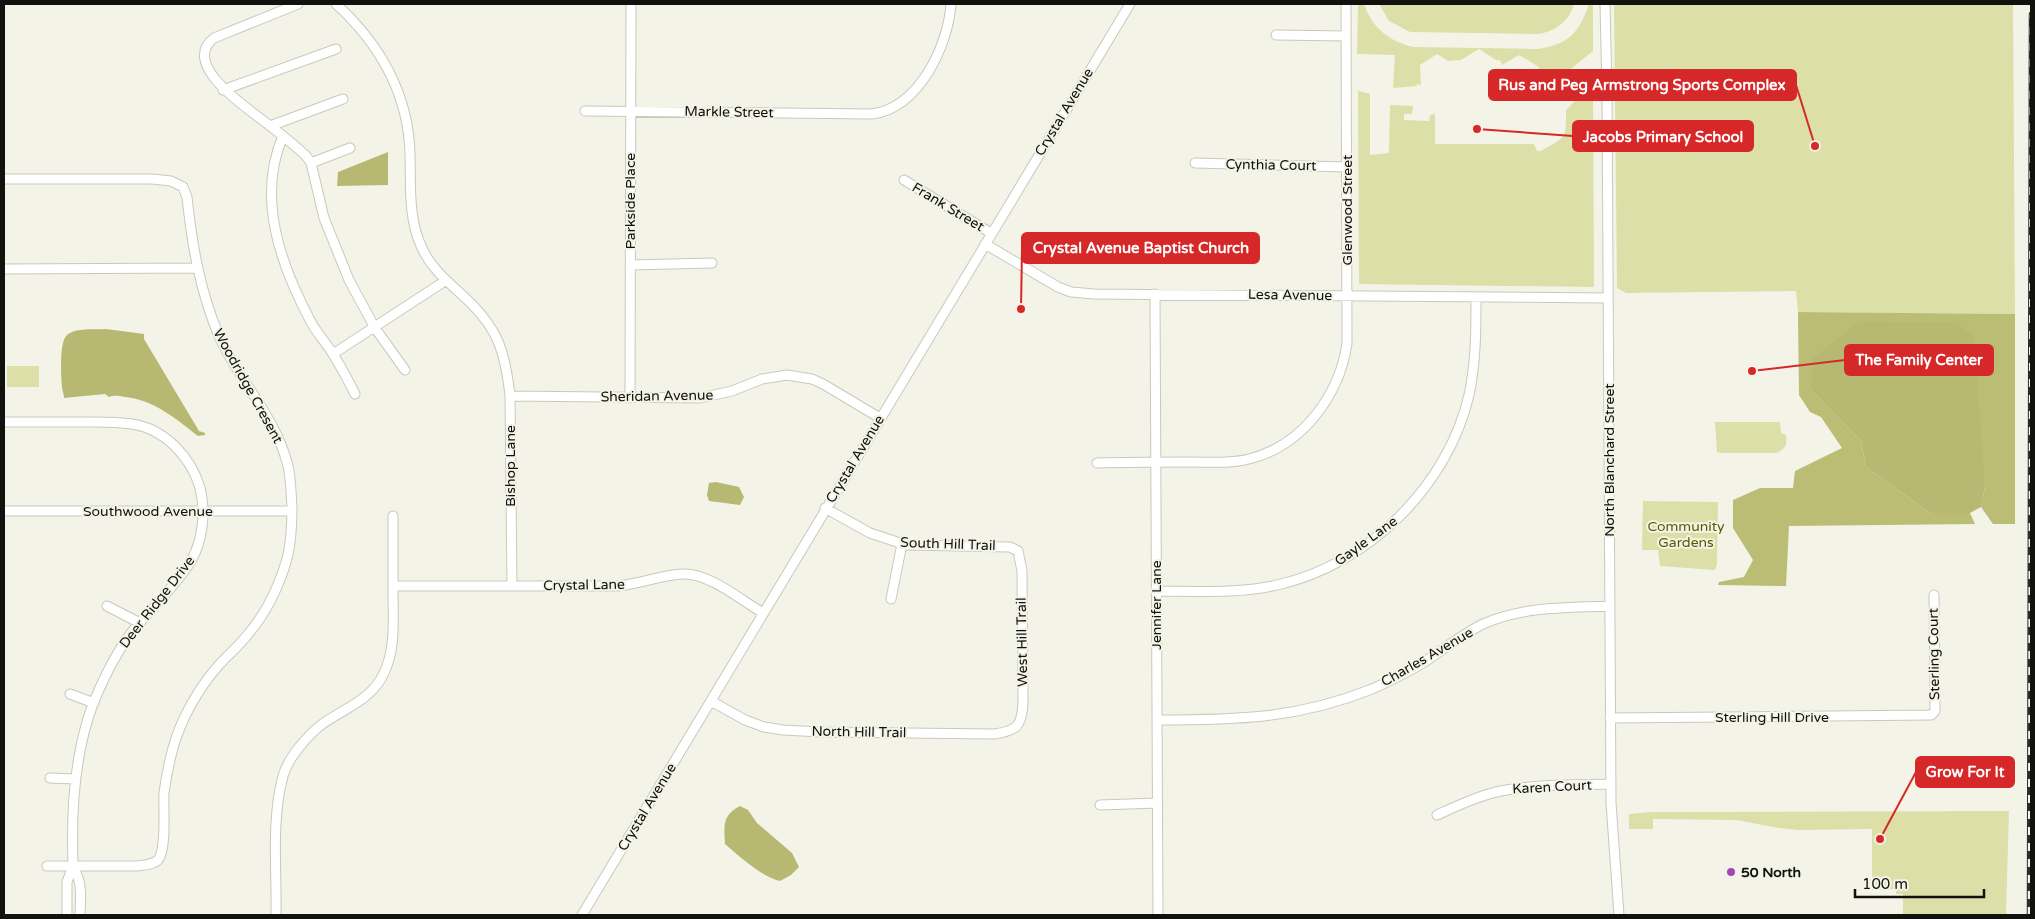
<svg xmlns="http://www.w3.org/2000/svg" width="2035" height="919" font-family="'Varela Round',sans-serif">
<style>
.green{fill:#dddfa8}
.forest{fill:#bbbd75}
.water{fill:#b7b972}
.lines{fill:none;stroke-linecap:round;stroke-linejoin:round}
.minor-casing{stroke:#c8c9bd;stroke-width:11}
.minor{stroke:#fff;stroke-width:9}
.rail-casing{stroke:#2d2d28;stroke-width:4.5}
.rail{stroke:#f3f4e7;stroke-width:2.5;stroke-dasharray:8;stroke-linecap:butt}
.poi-dot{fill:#9f47b4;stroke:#f3f4e7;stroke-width:2}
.labels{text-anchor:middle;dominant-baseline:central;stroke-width:4;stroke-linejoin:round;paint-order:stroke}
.street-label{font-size:14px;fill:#11110d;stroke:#f3f4e7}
.park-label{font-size:14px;fill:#5a5a00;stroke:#f3f4e7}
.poi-label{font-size:14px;font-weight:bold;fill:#11110d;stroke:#f3f4e7;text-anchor:start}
.leader{fill:none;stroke:#d62828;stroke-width:2}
.callout-dot{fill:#d62828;stroke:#f3f4e7;stroke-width:2}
.callout{fill:#d62828;stroke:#d62828;stroke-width:2}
.callout-label{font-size:15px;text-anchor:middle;font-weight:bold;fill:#fff}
</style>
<rect width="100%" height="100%" fill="#f3f4e7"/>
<path class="green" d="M 1358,4 L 1364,4 C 1372,28 1389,41 1413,47 L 1538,49 C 1569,44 1579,33 1589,4 L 1593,4 L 1593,51 L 1547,88 L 1539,82 L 1539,67 L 1519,55 L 1502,65 L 1500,60 L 1496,60 L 1479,49 L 1461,60 L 1448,61 L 1437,54 L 1420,65 L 1421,85 L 1415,84 L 1418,86 L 1393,88 L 1395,55 L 1357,54 Z
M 1379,4 L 1574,4 C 1570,20 1556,31 1539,34 L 1410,32 L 1389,21 Z
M 1614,4 L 2013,4 L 2015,314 L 1798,312 L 1796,291 L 1626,293 L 1617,288 Z
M 1593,83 L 1594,287 L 1359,284 L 1358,91 L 1370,94 L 1370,155 L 1389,153 L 1390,105 L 1413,106 L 1412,114 L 1404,114 L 1404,120 L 1429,121 L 1430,115 L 1435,114 L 1435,144 L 1534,144 L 1537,151 L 1541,151 C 1567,136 1566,139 1566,110 Z
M 7,366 L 39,366 L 39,387 L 7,387 Z
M 1715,422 L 1780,422 L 1781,433 L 1786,435 C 1787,445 1786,449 1776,453 L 1721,453 L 1717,452 Z
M 1643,501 L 1718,502 L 1717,564 L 1715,570 L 1660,566 L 1658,550 L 1642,550 Z
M 2009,811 L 2006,915 L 1903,915 L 1903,894 L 1896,894 L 1896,889 L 1872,890 L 1872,829 L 1798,830 L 1779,828 L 1736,820 L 1653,819 L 1653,829 L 1629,829 L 1629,814 L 1653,812 Z"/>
<path class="forest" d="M 1798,312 L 2015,314 L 2015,524 L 1993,524 L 1981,507 L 1985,486 L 1811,390 L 1861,441 L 1866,467 L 1930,513 L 1970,513 L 1975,524 L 1789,526 L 1786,586 L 1718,585 L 1719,582 L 1744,577 L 1753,560 L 1733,528 L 1733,500 L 1760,488 L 1793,488 L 1795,471 L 1842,448 L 1821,417 L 1810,412 L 1799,395 Z"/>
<path class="water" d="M 388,152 L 388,185 L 337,186 L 338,172 Z
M 1860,321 L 1958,323 L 1974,337 L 1985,486 L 1981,507 L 1970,513 L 1930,513 L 1866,467 L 1861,441 L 1811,390 L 1813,358 Z
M 106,329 L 144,334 L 144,339 L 199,431 L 205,433 L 205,435 L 198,436 C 175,418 154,400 125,397 C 119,396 114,395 109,397 L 105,394 L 64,398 C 64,393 62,391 62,386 C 61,376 59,342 67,335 C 76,327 95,330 106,329 Z
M 716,482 L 739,487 L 744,497 L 740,505 L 709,501 L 707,495 L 709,483 Z
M 740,806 L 748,810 L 757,823 L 792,853 L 799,867 L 791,875 L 780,881 C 762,877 739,856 725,844 C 724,826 722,815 740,806 Z"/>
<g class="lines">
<defs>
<path id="minor" d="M 298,4 L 214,38 C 180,64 246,107 265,122 C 279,133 294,144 307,157 L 311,163 L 324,218 L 349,280 L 375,328 L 405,370
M 336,4 C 380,44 409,95 410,155 C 411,187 408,219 422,248 C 431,268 446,280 461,294 C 497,326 505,349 510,396 L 512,586
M 1605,4 L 1607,91 L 1611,803 L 1619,915
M 1276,35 L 1346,36
M 223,90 L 336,49
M 585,111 L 872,114 C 919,108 948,46 951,4
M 270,126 L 343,99
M 283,136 C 256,198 281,266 311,322 C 317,333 326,343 333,354 C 341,367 348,380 355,394
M 311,163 L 350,148
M 1195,163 L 1347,167
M 4,179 L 152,179 L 171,181 L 183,187 L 187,197 C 192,245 200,291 219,336 C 239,381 276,417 288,466 C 291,479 291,493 292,507 C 292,524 291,543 287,559 C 279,586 267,612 249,633 C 240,645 228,655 218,666 C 198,689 181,719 173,748 C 169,763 166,777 164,793 C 163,807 167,850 158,860 C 153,865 144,865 137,866 L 47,866
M 904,180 L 991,233
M 985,244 L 1058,287 L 1071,292 L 1094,294 L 1608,298
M 630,265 L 712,263
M 4,269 L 197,268
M 1155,294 L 1158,915
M 333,354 L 445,281
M 510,396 L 700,398 L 732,391 L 762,379 L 787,375 L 812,379 L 823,384 L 880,418
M 630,398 L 631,4
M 4,422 C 28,422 52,422 76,422 C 94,422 113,421 132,424 C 165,429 191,457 200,488 C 206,511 203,540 191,561 C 176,585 154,606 135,628 C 117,650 104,677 93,704 C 74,754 71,810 73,864 C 74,870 78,875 79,881 C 82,892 80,905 80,915
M 1097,463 C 1128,462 1158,462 1189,462 C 1208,462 1230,464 1249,459 C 1302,446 1339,396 1347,344 L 1346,4
M 4,511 L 292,511
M 393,586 L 618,586 C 640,584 661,575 683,574 C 709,573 741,600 763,613
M 1156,591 C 1196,591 1238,594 1277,585 C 1368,565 1448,486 1469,395 C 1476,362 1476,330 1476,297
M 891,599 L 902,544
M 107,606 L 140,623
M 70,694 L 94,703
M 711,701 L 745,720 L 764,727 L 783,730 L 821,732 L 994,734 C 1017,731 1022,726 1023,702 L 1022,571 L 1018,551 L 1010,547 L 906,545 L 870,533 L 825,508
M 1610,718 L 1931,715 L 1935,711 L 1934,595
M 1157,720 C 1236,720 1297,719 1372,689 C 1390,681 1409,672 1426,661 C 1445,648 1463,634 1483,624 C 1524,606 1566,608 1610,606
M 50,778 L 75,779
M 1100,805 L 1157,803
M 1437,815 C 1459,805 1482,794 1506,790 C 1540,784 1576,785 1611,784
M 67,915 L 67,882 L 73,866
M 276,915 C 277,870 271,820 283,776 C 288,758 307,736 321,725 C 344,708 371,701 384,673 C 396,648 393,619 393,591 C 393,566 393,541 393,516
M 582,915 L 1130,4"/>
</defs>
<use href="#minor" class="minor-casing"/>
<use href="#minor" class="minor"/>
<defs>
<path id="rail" d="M 2029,915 L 2031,14"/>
</defs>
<use href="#rail" class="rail-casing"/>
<use href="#rail" class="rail"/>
</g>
<circle class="poi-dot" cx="1731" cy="872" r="5"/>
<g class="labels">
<g class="street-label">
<text transform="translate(729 112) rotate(1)">Markle Street</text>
<text transform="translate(1064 112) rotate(-59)">Crystal Avenue</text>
<text transform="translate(1271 165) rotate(1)">Cynthia Court</text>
<text transform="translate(630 201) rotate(-90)">Parkside Place</text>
<text transform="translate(948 207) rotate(31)">Frank Street</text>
<text transform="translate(1347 210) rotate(-90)">Glenwood Street</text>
<text transform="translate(1290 295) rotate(1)">Lesa Avenue</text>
<text transform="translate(248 386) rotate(61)">Woodridge Cresent</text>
<text transform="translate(657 396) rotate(-1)">Sheridan Avenue</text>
<text transform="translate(855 459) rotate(-59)">Crystal Avenue</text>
<text transform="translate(1609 460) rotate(-90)">North Blanchard Street</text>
<text transform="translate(510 466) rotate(-90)">Bishop Lane</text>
<text x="148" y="511">Southwood Avenue</text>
<text transform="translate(1366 541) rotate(-36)">Gayle Lane</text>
<text transform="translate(948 544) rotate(2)">South Hill Trail</text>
<text transform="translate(584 585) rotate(-1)">Crystal Lane</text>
<text transform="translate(157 602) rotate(-52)">Deer Ridge Drive</text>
<text transform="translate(1156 605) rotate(-90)">Jennifer Lane</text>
<text transform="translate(1022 642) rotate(-91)">West Hill Trail</text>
<text transform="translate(1934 654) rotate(-91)">Sterling Court</text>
<text transform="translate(1427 657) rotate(-30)">Charles Avenue</text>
<text x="1772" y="717">Sterling Hill Drive</text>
<text transform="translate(859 732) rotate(1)">North Hill Trail</text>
<text transform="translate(1552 787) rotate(-3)">Karen Court</text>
<text transform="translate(647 807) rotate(-59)">Crystal Avenue</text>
</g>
<g class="park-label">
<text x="1686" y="526">Community<tspan x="1686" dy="16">Gardens</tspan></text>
</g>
<g class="poi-label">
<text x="1741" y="872">50 North</text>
</g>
</g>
<path class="leader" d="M1815 146L1796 85M1477 129L1573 136M1021 309L1022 248M1752 371L1845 360M1880 839L1916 772"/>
<g class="callout-dot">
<circle cx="1815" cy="146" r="5"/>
<circle cx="1477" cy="129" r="5"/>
<circle cx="1021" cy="309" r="5"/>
<circle cx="1752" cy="371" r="5"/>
<circle cx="1880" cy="839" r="5"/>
</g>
<g class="callout">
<rect x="1489" y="70" width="307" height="30" rx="5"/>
<rect x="1573" y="121" width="180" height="30" rx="5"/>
<rect x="1022" y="233" width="237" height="30" rx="5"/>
<rect x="1845" y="345" width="148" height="30" rx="5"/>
<rect x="1916" y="757" width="98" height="30" rx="5"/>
</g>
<g class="callout-label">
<text x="1642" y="90">Rus and Peg Armstrong Sports Complex</text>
<text x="1663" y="142">Jacobs Primary School</text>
<text x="1141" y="253">Crystal Avenue Baptist Church</text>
<text x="1919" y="365">The Family Center</text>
<text x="1965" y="777">Grow For It</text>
</g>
<rect width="2035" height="919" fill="none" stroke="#11110d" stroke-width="10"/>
<path d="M1855 889v8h129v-8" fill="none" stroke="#11110d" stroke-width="2.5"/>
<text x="1862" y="889" font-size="15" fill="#11110d" stroke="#f3f4e7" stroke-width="4" paint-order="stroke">100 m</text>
</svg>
